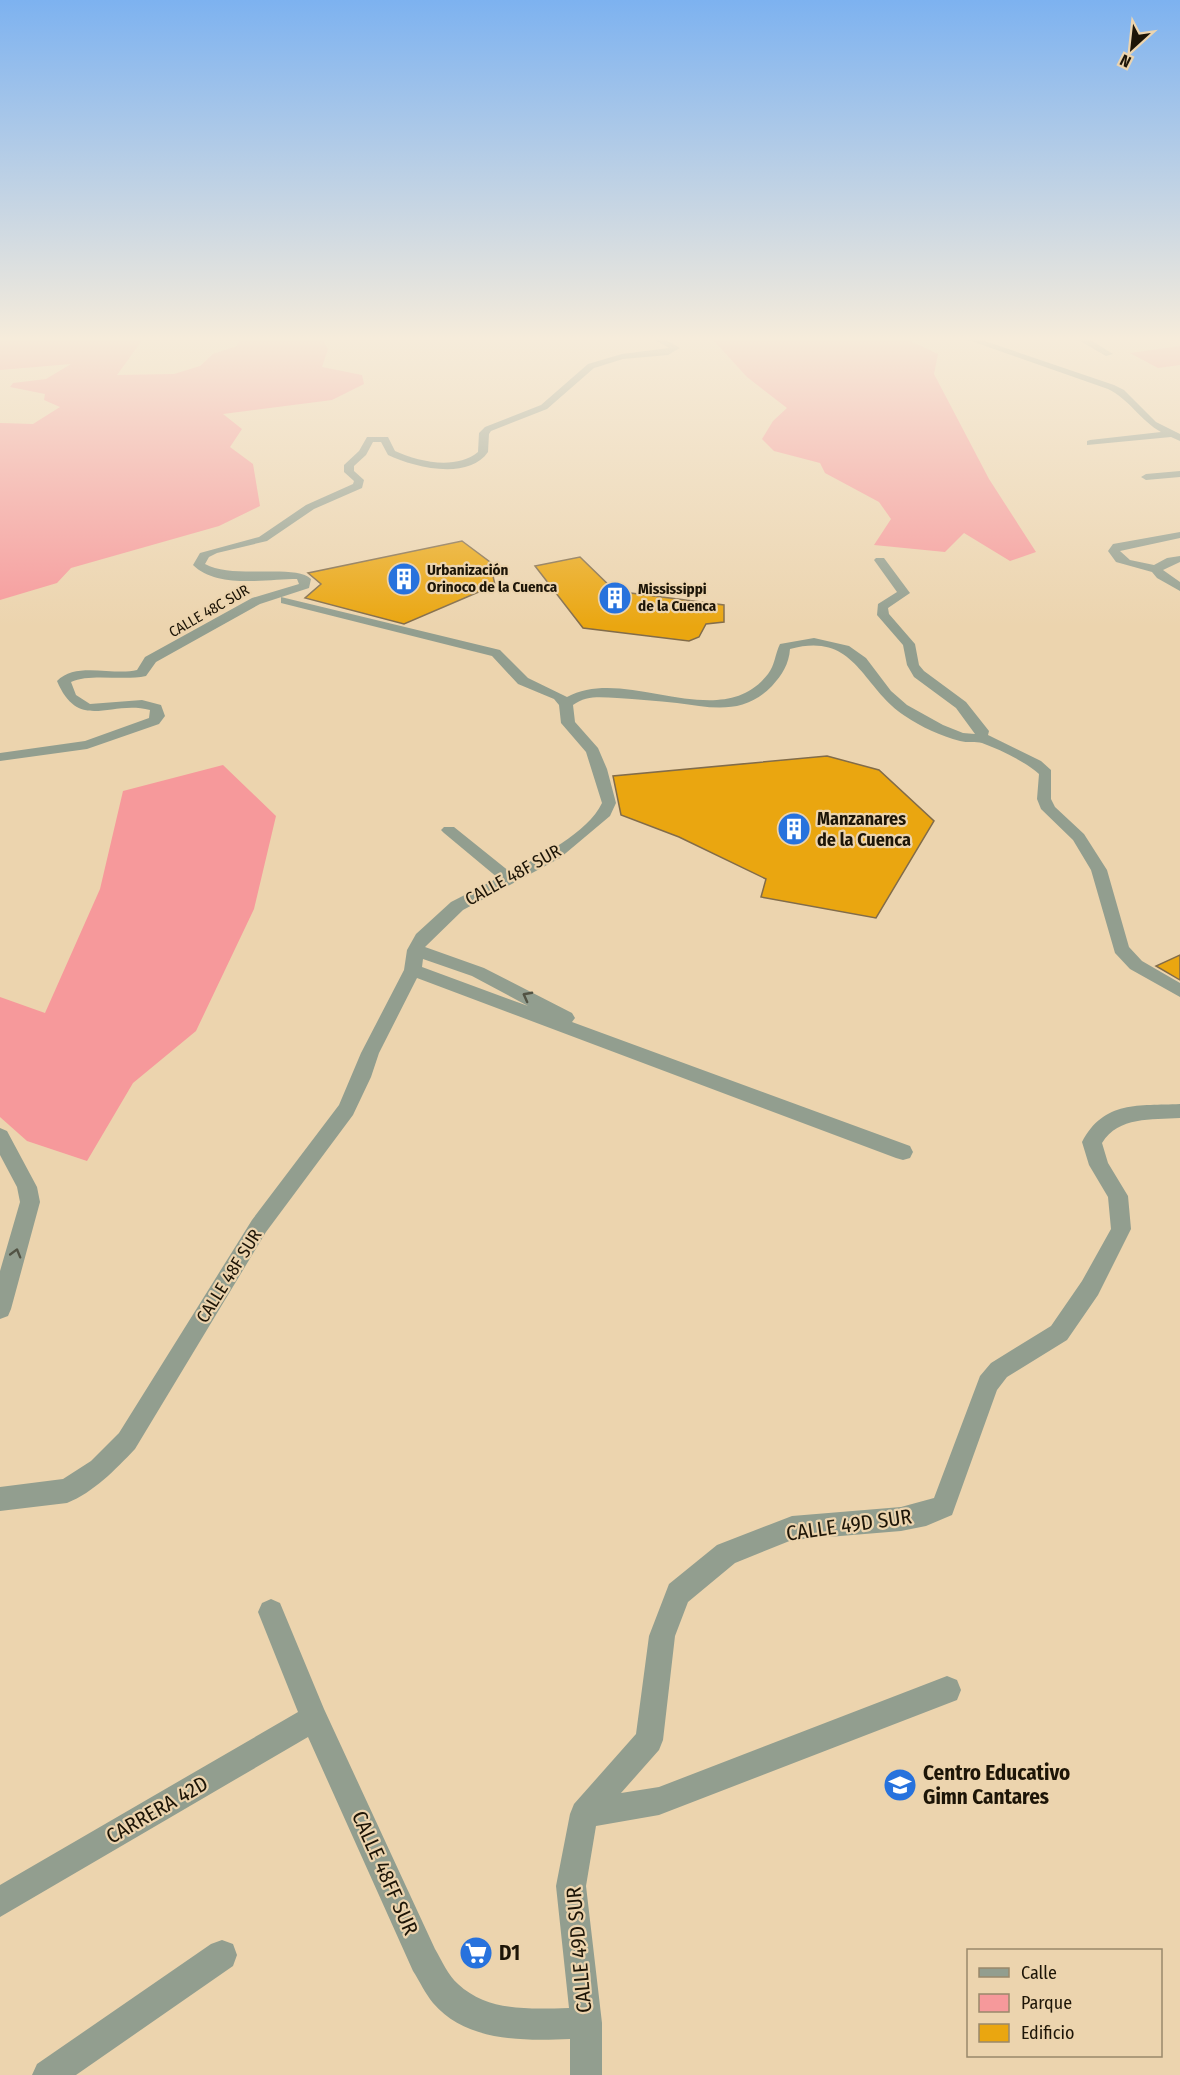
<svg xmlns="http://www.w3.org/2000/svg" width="1180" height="2075" font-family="'Fira Sans Condensed',sans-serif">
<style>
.green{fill:#f6999b}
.building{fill:#eaa610;stroke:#826c4a;stroke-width:1.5}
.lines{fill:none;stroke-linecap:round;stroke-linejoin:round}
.minor{fill:#929e8f;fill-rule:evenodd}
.oneway{stroke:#525344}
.labels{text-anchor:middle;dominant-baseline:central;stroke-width:4.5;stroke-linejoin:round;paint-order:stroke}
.far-poi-label{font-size:15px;font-weight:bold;fill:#1d1507;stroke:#ecd4ae;text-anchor:start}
.far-street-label{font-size:15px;fill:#1d1507;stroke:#ecd4ae}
.poi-label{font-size:18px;font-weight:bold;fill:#1d1507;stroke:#ecd4ae;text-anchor:start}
.street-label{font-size:18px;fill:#1d1507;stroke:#ecd4ae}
.near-street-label{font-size:21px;fill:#1d1507;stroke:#ecd4ae}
.near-poi-label{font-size:21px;font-weight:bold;fill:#1d1507;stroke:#ecd4ae;text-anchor:start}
</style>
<rect width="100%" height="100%" fill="#ecd4ae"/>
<path class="green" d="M 0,336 L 23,336 L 24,341 L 54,336 L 154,336 L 143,339 L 117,375 L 174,374 L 200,366 L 213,354 L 237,346 L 241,336 L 320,336 L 328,349 L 322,367 L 362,375 L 364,384 L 332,400 L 223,414 L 242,429 L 230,447 L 253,464 L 260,506 L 219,526 L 71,568 L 57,583 L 0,600 L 0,423 L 33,424 L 60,407 L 44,400 L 45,394 L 10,387 L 13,383 L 46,379 L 71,364 L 0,370 Z
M 706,336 L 900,336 L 938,354 L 934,374 L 989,479 L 1036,552 L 1010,561 L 964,533 L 945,552 L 874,545 L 891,519 L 879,502 L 825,473 L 820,463 L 774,451 L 762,439 L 773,421 L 787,408 L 747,377 L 715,342 Z
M 1180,346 L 1180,365 L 1158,368 L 1130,353 Z
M 223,765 L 276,816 L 254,909 L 196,1031 L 133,1083 L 87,1161 L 27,1141 L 0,1117 L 0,997 L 45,1013 L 100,889 L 123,791 Z"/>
<path class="building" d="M 462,541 L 490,562 L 495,585 L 404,624 L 305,598 L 321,584 L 308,573 Z
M 580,557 L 615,591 L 724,605 L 724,622 L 706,624 L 699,637 L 689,641 L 583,628 L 535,566 Z
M 827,756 L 879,770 L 934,821 L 876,918 L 761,897 L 766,879 L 679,837 L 621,815 L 613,776 Z
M 1180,955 L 1180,980 L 1156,966 Z"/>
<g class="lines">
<path class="minor" d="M 648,336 L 659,336 L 680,348 L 668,355 L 623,359 L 594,368 L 547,409 L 491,431 L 489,434 L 488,452 C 468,481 413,467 388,455 L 381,442 L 373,442 L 366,455 L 354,466 L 354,471 L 364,480 L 362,488 L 314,509 L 267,541 L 217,553 L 209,557 L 205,564 C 234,580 295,563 311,579 L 309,588 L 260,604 L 156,662 L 146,676 C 123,681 90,673 71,682 L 76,695 L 90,704 L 142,700 L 161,705 L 165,716 L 159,724 L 87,749 L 0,761 L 0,753 L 85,741 L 149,718 L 150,710 C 110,699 79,733 57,681 C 76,661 113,676 137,670 L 145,657 L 252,598 L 299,584 L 297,579 C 267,579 217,589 193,565 L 200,553 L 259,537 L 306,505 L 353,484 L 354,481 L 344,472 L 344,465 L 359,451 L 367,437 L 388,437 L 395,451 C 419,462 456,470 478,452 L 479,433 L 485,427 L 541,405 L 588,364 L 622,354 L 669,348 Z
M 957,336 L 970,336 L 1114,385 L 1124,390 L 1156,422 L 1180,434 L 1180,441 L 1171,437 L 1087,445 L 1087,441 L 1090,440 L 1161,432 C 1141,421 1129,399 1108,389 Z
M 1082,336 L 1091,336 L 1089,339 L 1113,354 L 1106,356 L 1080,341 Z
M 1180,471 L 1180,477 L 1146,480 L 1141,477 L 1146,474 Z
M 1180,532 L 1180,538 L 1120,551 L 1130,560 L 1154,565 L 1167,558 L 1180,556 L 1180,562 L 1163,570 L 1180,582 L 1180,591 L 1157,578 L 1152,572 L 1116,562 L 1108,551 L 1113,544 Z
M 876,558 L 884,558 L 910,593 L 888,608 L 889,614 L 915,644 L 919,665 L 924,671 L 966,702 L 989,731 L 988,735 L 1041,761 L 1051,770 L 1051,799 L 1055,807 L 1084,834 L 1107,870 L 1129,947 L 1142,961 L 1180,983 L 1180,997 L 1130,969 L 1115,953 L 1091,870 L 1073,840 L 1041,809 L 1037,799 L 1039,774 C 1024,761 1001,750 982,743 C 976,741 967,743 960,741 C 941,736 921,727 905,716 C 861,687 856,631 790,649 C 789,664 782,675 772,686 C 744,715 713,708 677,703 C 657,701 637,699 617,698 C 601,697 586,695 573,705 L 575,722 L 598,748 L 607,769 L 616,803 L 610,816 L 560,858 L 463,910 L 425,947 L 484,968 L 572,1013 L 575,1018 L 572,1022 L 910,1146 L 913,1152 L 910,1158 L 903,1160 L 896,1158 L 417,978 L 379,1053 L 371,1077 L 353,1115 L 266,1232 L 135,1449 C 115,1470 94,1492 67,1503 L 0,1511 L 0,1487 L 63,1479 L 91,1461 L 119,1433 L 252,1220 L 339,1105 L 361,1053 L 404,970 L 407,950 L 416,934 L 451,902 L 498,878 L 444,833 L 441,830 L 444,827 L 454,827 L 510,872 C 539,857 588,833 602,803 L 586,752 L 561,723 L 559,705 L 554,699 L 518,684 L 492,656 L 281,603 L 281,597 L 500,650 L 528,678 L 567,697 C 627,664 720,736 768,674 C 775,665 775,654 780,644 L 814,638 L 849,646 L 866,658 L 891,691 L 907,705 L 943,725 L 963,733 L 975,734 L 956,708 L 914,677 L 907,665 L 903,645 L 877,615 L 878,604 L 897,592 L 874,560 ZM 423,959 L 472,976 L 528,1006 L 422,967 Z
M 1180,1104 L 1180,1118 C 1151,1120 1119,1116 1102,1143 L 1108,1163 L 1128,1196 L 1131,1229 L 1098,1295 L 1067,1340 L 1007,1377 L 997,1390 L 952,1515 L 926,1526 L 901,1531 L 792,1540 L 735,1563 L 688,1602 L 675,1636 L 663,1740 L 659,1750 L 621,1793 L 659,1787 L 947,1676 L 957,1680 L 961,1690 L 957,1700 L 659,1815 L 596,1826 L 586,1886 L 602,2023 L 602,2075 L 570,2075 L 570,2039 C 524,2041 466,2042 433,2003 C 425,1993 420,1982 413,1971 L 308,1737 L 0,1917 L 0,1885 L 298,1712 L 258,1612 L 262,1603 L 271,1599 L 280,1603 L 324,1709 L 435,1949 C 442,1961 448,1975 458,1984 C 488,2012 530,2009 569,2008 L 556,1886 L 570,1814 L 574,1804 L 636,1734 L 649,1636 L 669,1584 L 717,1545 L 792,1516 L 901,1507 L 934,1498 L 980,1376 L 991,1363 L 1051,1326 L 1082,1281 L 1111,1229 L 1108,1197 L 1089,1165 L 1082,1142 C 1104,1100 1139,1106 1180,1104 Z
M 0,1128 L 7,1131 L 37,1187 L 40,1202 L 11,1309 L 8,1316 L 0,1319 L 0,1271 L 20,1202 L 17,1187 L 0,1155 Z
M 222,1940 L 233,1944 L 237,1955 L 233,1966 L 76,2075 L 32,2075 L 37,2064 L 211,1944 Z"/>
</g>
<defs><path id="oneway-chevron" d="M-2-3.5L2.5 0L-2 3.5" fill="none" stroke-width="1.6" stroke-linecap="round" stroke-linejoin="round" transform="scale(1.5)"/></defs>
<g class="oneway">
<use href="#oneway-chevron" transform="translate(527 996) rotate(-152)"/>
<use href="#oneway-chevron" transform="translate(16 1253) rotate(-74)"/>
</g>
<linearGradient id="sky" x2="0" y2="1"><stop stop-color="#7db2f0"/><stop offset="0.54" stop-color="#f6ecdb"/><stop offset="1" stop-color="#f6ecdb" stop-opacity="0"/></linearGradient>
<rect width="1180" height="627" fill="url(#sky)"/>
<defs>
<symbol id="building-disc" viewBox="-11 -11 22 22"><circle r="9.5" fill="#2772dd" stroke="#ecd4ae"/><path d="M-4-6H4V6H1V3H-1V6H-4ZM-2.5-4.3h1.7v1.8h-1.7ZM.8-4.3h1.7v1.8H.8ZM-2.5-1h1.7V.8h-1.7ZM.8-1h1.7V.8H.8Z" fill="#fff"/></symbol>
<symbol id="school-disc" viewBox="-11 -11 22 22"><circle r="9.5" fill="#2772dd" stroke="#ecd4ae"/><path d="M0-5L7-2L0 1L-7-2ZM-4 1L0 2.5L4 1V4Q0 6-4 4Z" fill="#fff"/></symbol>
<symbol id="supermarket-disc" viewBox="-11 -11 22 22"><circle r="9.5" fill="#2772dd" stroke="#ecd4ae"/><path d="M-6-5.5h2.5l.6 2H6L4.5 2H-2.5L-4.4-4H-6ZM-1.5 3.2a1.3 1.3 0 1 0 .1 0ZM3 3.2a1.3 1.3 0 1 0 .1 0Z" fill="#fff"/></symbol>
</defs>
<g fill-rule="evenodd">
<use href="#building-disc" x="385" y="560" width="38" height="38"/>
<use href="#building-disc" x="596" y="579" width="38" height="38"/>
<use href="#building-disc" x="775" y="810" width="38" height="38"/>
<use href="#school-disc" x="881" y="1766" width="38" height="38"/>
<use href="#supermarket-disc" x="457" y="1934" width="38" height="38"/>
</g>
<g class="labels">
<g class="far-poi-label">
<text x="427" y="570">Urbanización<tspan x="427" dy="17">Orinoco de la Cuenca</tspan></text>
<text x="638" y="589">Mississippi<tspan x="638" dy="17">de la Cuenca</tspan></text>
</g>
<g class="far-street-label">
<text transform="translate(209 611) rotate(-30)">CALLE 48C SUR</text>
</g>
<g class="poi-label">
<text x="817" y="819">Manzanares<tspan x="817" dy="21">de la Cuenca</tspan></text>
</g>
<g class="street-label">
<text transform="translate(513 875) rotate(-29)">CALLE 48F SUR</text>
<text transform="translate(229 1276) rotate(-58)">CALLE 48F SUR</text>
</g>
<g class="near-street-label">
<text transform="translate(849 1525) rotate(-8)">CALLE 49D SUR</text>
<text transform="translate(157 1810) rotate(-30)">CARRERA 42D</text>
<text transform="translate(385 1873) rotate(66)">CALLE 48FF SUR</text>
<text transform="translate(579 1950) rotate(-95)">CALLE 49D SUR</text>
</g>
<g class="near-poi-label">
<text x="923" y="1773">Centro Educativo<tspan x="923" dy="24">Gimn Cantares</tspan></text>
<text x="499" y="1953">D1</text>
</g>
</g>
<rect x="967" y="1949" width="195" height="108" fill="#ecd4ae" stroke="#99886b" stroke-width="1.5"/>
<rect x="979" y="1968" width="30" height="9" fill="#929e8f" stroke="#99886b" stroke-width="1.5"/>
<text x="1021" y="1979" font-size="18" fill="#1d1507">Calle</text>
<rect x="979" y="1994" width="30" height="18" fill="#f6999b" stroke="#99886b" stroke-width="1.5"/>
<text x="1021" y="2009" font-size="18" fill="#1d1507">Parque</text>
<rect x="979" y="2024" width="30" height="18" fill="#eaa610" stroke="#99886b" stroke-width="1.5"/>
<text x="1021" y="2039" font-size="18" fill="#1d1507">Edificio</text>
<g transform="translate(1132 48) rotate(207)" stroke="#ecd4ae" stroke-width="4.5" paint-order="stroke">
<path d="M0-4.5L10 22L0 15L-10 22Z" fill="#1d1507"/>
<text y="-9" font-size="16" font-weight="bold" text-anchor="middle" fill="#1d1507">N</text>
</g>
</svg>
